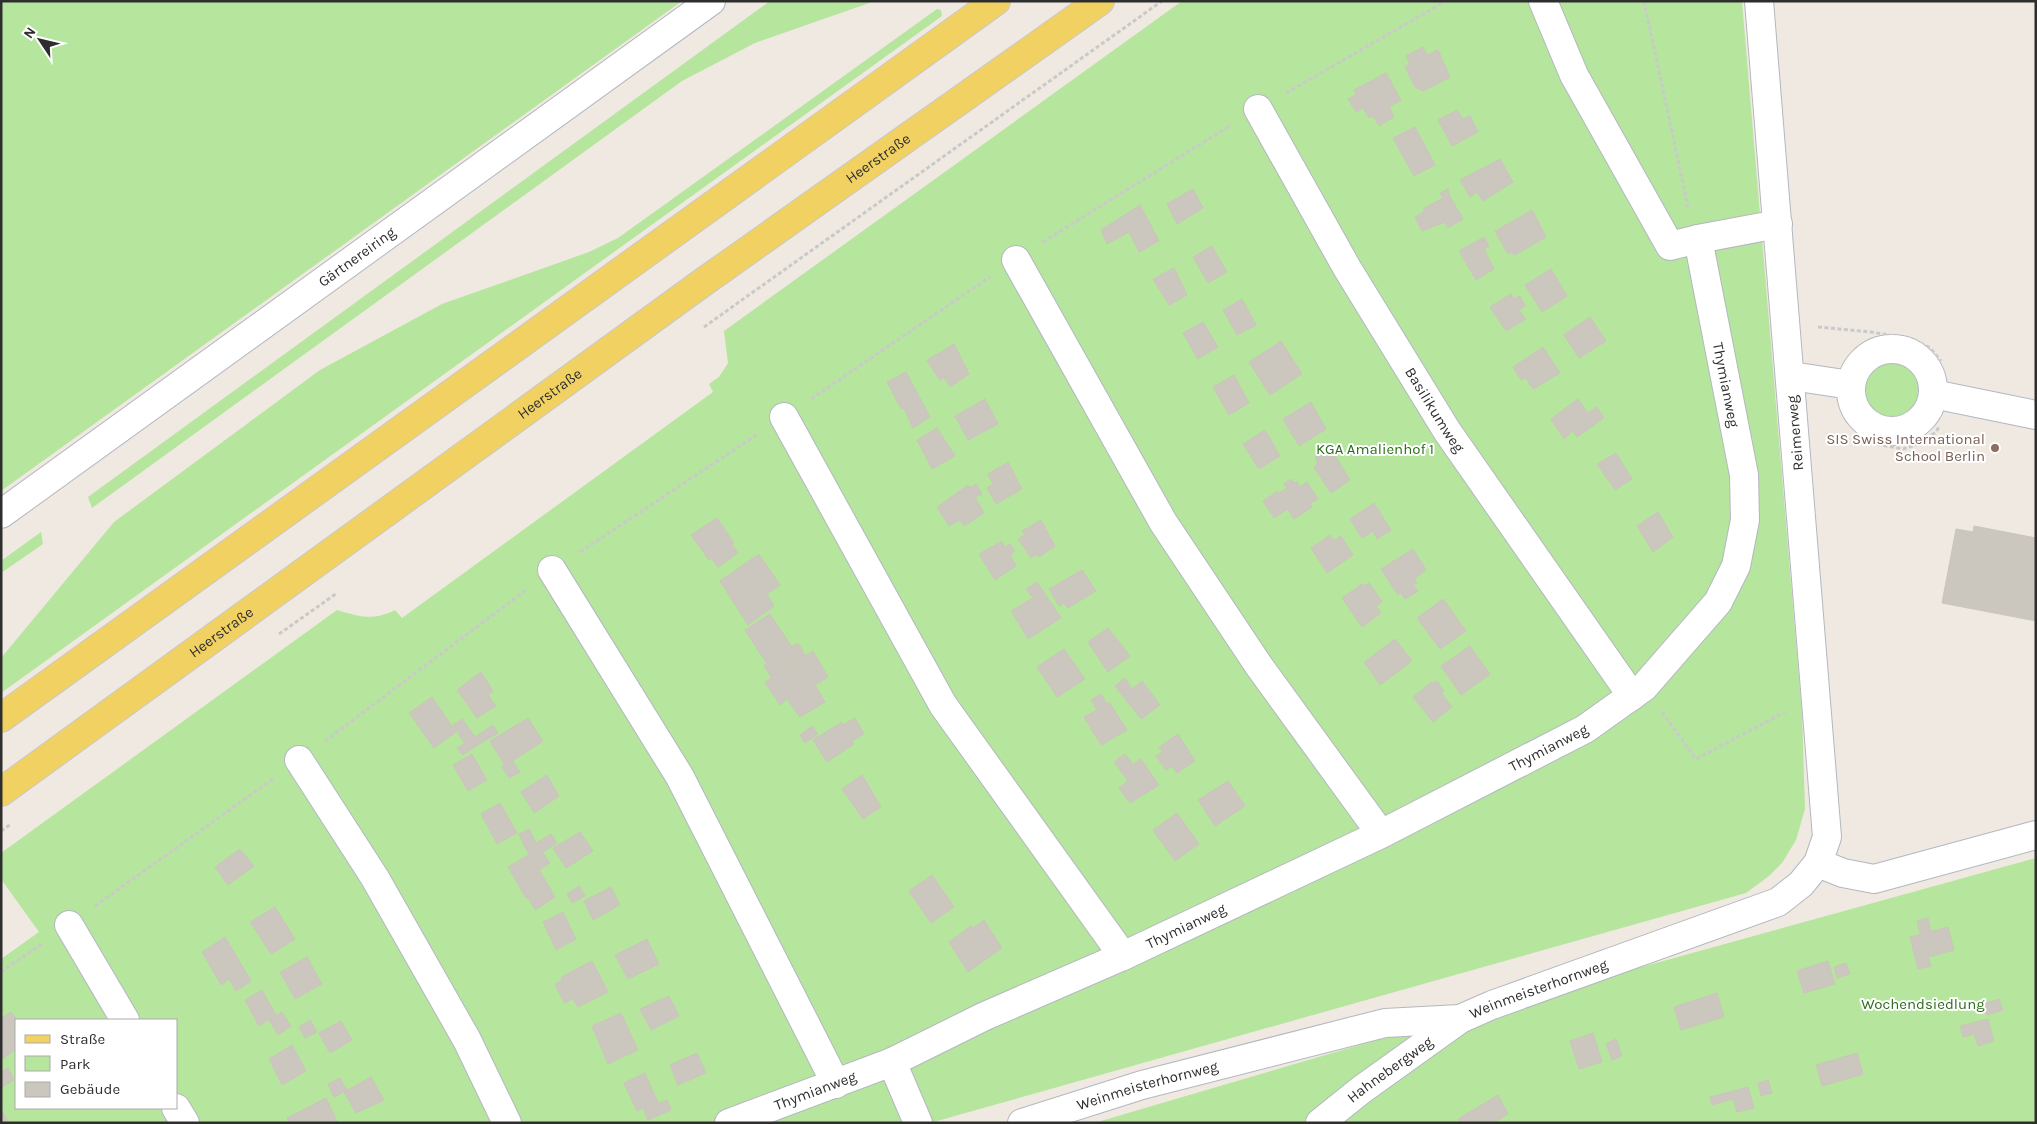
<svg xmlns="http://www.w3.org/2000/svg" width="2037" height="1124" font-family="Karla,sans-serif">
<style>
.green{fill:#b6e59e;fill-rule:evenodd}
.building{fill:#cbc7bf;stroke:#cbc5ba}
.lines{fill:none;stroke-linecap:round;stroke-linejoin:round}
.minor-casing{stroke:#b4b7c1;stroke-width:30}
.major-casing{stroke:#c9c9c9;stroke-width:30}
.path{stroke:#c9c9c9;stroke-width:3;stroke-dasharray:4 2.5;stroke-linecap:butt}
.minor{stroke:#fff;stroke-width:28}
.major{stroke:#f2d163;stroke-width:28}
.education-dot{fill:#8d6e63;stroke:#fff;stroke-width:2}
.labels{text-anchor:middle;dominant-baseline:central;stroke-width:4;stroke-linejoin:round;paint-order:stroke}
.street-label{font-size:15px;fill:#2e2e2e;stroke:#fff}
.education-label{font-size:15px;fill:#785e54;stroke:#fff;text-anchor:end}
.park-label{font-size:15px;fill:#2c6e1b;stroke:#fff}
</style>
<rect width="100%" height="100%" fill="#efe9e1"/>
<path class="green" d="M 1,1 L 682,1 L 1,491 Z
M 770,1 L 875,1 L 755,43 L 682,81 L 92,508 L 88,497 Z
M 1182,1 L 1742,1 L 1802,713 L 1805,809 L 1796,840 L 1782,863 L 1769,876 L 1746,893 L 930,1123 L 1,1123 L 1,959 L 39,932 L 1,879 L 1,853 L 337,610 C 360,617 373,621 395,610 L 402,618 L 713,392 L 709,384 L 719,377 L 728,363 L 724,331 ZM 16,1020 L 176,1020 L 176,1108 L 16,1108 Z
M 937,9 L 941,10 L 942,16 L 1,693 L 1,658 L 114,522 L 320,370 L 442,304 L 589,252 L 618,238 Z
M1863 389a28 28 0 1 1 56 0a28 28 0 1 1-56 0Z
M 41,532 L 43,544 L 1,573 L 1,561 Z
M 2036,858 L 2036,1123 L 1094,1123 L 1363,1044 Z"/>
<path class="building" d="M 1423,47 L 1427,55 L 1438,50 L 1450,77 L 1423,91 L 1415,87 L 1405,67 L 1410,64 L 1406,56 Z
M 1386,73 L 1401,100 L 1389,107 L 1394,117 L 1379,126 L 1373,116 L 1369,118 L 1363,108 L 1356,112 L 1348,99 L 1356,95 L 1354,90 Z
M 1457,110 L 1463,119 L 1470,116 L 1478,132 L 1452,146 L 1438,120 Z
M 1415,127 L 1435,165 L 1414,176 L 1393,138 Z
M 1500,159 L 1513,182 L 1483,201 L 1477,192 L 1470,197 L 1460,180 Z
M 1193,189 L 1203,208 L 1177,224 L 1167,204 Z
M 1448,189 L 1449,195 L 1463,219 L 1448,228 L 1445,222 L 1422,231 L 1415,217 L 1425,211 L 1423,209 L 1443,198 L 1440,193 Z
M 1140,205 L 1159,241 L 1139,252 L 1129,232 L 1107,244 L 1101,230 Z
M 1532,210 L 1546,237 L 1515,255 L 1511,252 L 1508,254 L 1495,231 Z
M 1484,237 L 1489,246 L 1484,249 L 1494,269 L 1476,280 L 1459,251 Z
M 1212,246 L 1227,272 L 1208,283 L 1193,257 Z
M 1174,268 L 1187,295 L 1169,305 L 1153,279 Z
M 1551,269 L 1567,296 L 1542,312 L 1525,285 Z
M 1511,294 L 1514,299 L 1520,296 L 1525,306 L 1519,310 L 1526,319 L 1506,331 L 1490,307 Z
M 1242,299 L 1256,325 L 1237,335 L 1223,310 Z
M 1590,317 L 1606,341 L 1579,358 L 1564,335 Z
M 1203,322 L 1218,347 L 1198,359 L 1183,333 Z
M 1281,341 L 1302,374 L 1270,395 L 1249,362 Z
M 954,344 L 969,374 L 950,387 L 944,377 L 940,381 L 927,360 Z
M 1543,347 L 1560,373 L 1533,389 L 1526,378 L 1521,380 L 1513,367 Z
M 906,372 L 930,417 L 913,428 L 904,408 L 901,409 L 887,382 Z
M 1234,375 L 1249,403 L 1229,415 L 1213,387 Z
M 985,399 L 998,424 L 968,440 L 955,416 Z
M 1578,399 L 1588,413 L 1597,407 L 1604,418 L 1577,437 L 1573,431 L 1564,439 L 1551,419 Z
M 1311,402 L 1326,429 L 1299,446 L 1283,419 Z
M 937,428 L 955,456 L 932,469 L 917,440 Z
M 1265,430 L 1280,456 L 1259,469 L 1243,444 Z
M 1328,449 L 1332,456 L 1334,454 L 1350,480 L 1331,493 L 1314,467 L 1318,464 L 1315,457 Z
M 1616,453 L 1632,479 L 1615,490 L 1597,464 Z
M 1008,462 L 1022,489 L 996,504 L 987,488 L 993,484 L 988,474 Z
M 1291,479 L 1294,483 L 1297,482 L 1300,487 L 1307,482 L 1318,499 L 1310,504 L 1312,507 L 1294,519 L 1288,509 L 1274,518 L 1263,501 L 1278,491 L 1279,493 L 1287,488 L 1284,484 Z
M 976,484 L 982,494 L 975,497 L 984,513 L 964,526 L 960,520 L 949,526 L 937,507 L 968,485 L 970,488 Z
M 1374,503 L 1391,530 L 1377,539 L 1373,531 L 1362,538 L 1350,519 Z
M 1658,512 L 1673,537 L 1653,552 L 1637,526 Z
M 717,518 L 734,543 L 732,545 L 738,553 L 718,567 L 711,558 L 709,560 L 691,535 Z
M 1041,520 L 1055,546 L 1039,557 L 1037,554 L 1031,558 L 1018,539 L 1025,535 L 1022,531 Z
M 1974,526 L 2036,538 L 2036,621 L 1942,603 L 1956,529 L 1973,532 Z
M 1330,535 L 1334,541 L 1341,536 L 1353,555 L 1327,573 L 1311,548 Z
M 1002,541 L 1005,548 L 1010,544 L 1015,551 L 1010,555 L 1016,566 L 995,580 L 979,554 Z
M 1413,549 L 1426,570 L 1414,579 L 1417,583 L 1413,585 L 1418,591 L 1405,599 L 1401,593 L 1398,595 L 1381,569 Z
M 759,554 L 780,585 L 767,594 L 774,606 L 748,625 L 720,581 Z
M 1082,570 L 1096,591 L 1068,608 L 1064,603 L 1059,606 L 1049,589 Z
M 1037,582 L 1061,618 L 1028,639 L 1011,611 L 1033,598 L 1026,589 Z
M 1369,583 L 1382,601 L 1376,606 L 1381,613 L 1362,627 L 1342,598 L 1362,584 L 1364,586 Z
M 1443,599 L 1466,631 L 1440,649 L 1417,618 Z
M 770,614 L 792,647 L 798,643 L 805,655 L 771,677 L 764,666 L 767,664 L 745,630 Z
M 1108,628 L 1130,656 L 1108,672 L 1088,642 Z
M 1395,639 L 1412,661 L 1380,685 L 1364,662 Z
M 1470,646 L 1490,674 L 1461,695 L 1441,666 Z
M 1064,649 L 1085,679 L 1057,697 L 1037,667 Z
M 813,651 L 828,677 L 815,685 L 825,702 L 800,717 L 787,699 L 780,705 L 765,682 Z
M 481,672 L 493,691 L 488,695 L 496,706 L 477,718 L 457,690 Z
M 1125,678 L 1132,689 L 1142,681 L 1160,705 L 1141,719 L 1115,686 Z
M 1437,681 L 1444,691 L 1441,693 L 1452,707 L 1433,722 L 1413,697 L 1432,682 L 1433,683 Z
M 1101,694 L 1107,704 L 1109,702 L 1127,730 L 1101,745 L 1084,717 L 1097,710 L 1091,700 Z
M 432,697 L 456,732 L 434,748 L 409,713 Z
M 528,718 L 543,741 L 505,766 L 490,741 Z
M 855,718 L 864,734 L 852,741 L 854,744 L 827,762 L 813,740 L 842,722 L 843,725 Z
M 462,719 L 475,737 L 465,744 L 453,725 Z
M 493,725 L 498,733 L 479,744 L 475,737 Z
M 812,726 L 818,734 L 805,743 L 800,735 Z
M 1178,734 L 1195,761 L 1177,773 L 1172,766 L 1166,770 L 1156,756 L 1163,752 L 1159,747 Z
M 475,737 L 479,744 L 463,755 L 457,748 Z
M 472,754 L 487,780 L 468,791 L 453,765 Z
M 1125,754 L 1133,764 L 1141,759 L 1159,785 L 1130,803 L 1119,788 L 1128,781 L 1114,762 Z
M 512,760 L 520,772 L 509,778 L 502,767 Z
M 547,775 L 559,796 L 534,813 L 521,792 Z
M 862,775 L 881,807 L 863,819 L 842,789 Z
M 1228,781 L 1245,806 L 1215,826 L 1198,800 Z
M 500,803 L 517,833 L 497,844 L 481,814 Z
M 1177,813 L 1199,844 L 1175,861 L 1153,830 Z
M 529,829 L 536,843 L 526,849 L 519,834 Z
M 580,832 L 593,851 L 566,868 L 553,848 Z
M 551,834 L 557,843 L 542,853 L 536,843 Z
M 536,843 L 550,863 L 539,870 L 526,849 Z
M 240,849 L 254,866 L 228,885 L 215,867 Z
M 530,854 L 555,897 L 535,910 L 528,897 L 526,898 L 508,867 Z
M 932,875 L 954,907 L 931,923 L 909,891 Z
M 579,886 L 585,896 L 572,903 L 567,894 Z
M 611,887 L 620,905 L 593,920 L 584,901 Z
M 275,907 L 295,939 L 271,954 L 250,922 Z
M 563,912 L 576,939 L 556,950 L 543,922 Z
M 1928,918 L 1931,932 L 1920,934 L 1917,921 Z
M 984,920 L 1002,948 L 968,972 L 949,942 L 971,926 L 973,928 Z
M 1948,927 L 1954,950 L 1928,957 L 1931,966 L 1918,969 L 1910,937 Z
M 225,937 L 251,981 L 236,991 L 229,979 L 221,985 L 202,952 Z
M 647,939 L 659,964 L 628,979 L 615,955 Z
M 307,957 L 322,984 L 295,999 L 280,972 Z
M 592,961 L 608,992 L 578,1007 L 573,999 L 564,1003 L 555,984 L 563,980 L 561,977 Z
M 1828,961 L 1835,984 L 1804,993 L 1797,971 Z
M 1846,963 L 1850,974 L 1837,978 L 1834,967 Z
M 262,990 L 276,1015 L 259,1026 L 245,1000 Z
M 1717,993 L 1724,1017 L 1681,1030 L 1674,1007 Z
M 669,996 L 679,1016 L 651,1030 L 640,1009 Z
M 1999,999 L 2003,1010 L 1987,1015 L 1983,1004 Z
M 11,1012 L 17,1020 L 16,1049 L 1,1060 L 1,1018 Z
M 282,1012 L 291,1026 L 278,1035 L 269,1020 Z
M 621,1013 L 638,1050 L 608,1064 L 592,1026 Z
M 1988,1019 L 1994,1041 L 1978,1046 L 1974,1034 L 1963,1037 L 1960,1026 Z
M 310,1020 L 317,1032 L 305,1038 L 299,1027 Z
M 341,1021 L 352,1040 L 330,1053 L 319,1033 Z
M 1593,1033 L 1602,1062 L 1579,1069 L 1570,1041 Z
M 1616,1039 L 1622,1056 L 1612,1060 L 1606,1044 Z
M 292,1045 L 306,1071 L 282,1085 L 269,1059 Z
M 697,1053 L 706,1073 L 678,1085 L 670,1065 Z
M 1857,1053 L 1863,1074 L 1822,1086 L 1816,1065 Z
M 8,1068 L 14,1080 L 2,1087 L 1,1072 Z
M 645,1073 L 658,1103 L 667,1100 L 671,1110 L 648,1120 L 643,1108 L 637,1111 L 624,1083 Z
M 371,1077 L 384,1100 L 356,1113 L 344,1092 Z
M 340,1078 L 347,1090 L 334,1097 L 328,1084 Z
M 1768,1080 L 1772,1093 L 1761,1096 L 1758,1083 Z
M 1748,1087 L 1754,1108 L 1737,1112 L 1733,1099 L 1712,1105 L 1710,1097 Z
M 1498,1095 L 1508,1114 L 1493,1123 L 1461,1123 L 1458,1119 Z
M 326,1098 L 338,1123 L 289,1123 L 287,1118 Z
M 2,1111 L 9,1123 L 1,1123 Z"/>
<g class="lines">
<defs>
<g id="minor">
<path id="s1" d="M 1258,109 L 1347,268 L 1447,431 L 1632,696"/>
<path d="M 1698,239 L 1778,224"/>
<path d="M 1016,260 L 1163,522 L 1259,666 L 1381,834"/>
<circle cx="1892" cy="390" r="41"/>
<path d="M 1791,376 L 1851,385"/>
<path d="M 1933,394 L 2036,415"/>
<path d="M 784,417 L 943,705 L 1123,956"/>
<path id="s2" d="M 1,514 L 711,1"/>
<path d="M 552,570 L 680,777 L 836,1084"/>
<path d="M 299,760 L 375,878 L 467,1040 L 507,1123"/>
<path d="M 1818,863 L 1843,873 L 1874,879 L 2036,835"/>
<path d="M 69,925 L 125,1020"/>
<path d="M 892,1062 L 918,1123"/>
<path d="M 176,1108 L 185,1123"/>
<path id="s3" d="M 729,1123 L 892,1062 L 985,1016 L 1123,956 L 1381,834 L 1585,729 L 1644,687 L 1718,602 L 1736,566 L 1745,520 L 1744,475 L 1698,239 L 1670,246 L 1574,75 L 1543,1"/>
<path id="s4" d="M 1022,1123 L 1142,1085 L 1385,1023 L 1460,1019 L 1492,1005 L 1778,902 L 1801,884 L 1818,863 L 1827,837 L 1759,1"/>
<path id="s5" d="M 1320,1123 L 1361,1090 L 1460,1019"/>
</g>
<g id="major">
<path d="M 1,718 L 996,1"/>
<path id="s6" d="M 1,792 L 702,283 L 1100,1"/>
</g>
</defs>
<use href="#minor" class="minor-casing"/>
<use href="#major" class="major-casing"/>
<path class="path" d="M 1644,1 L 1688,207
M 1286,93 L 1446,1
M 1043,242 L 1231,125
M 704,327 L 1162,1
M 1818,327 L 1871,332 L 1913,339 L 1930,348 L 1941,361
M 811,399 L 990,277
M 1826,435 L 1903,449 L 1921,443 L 1936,432 L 1939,427
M 580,552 L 758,434
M 279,634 L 337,593
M 1662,712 L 1696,759 L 1785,712
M 325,741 L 526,590
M 1,831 L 11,824
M 95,906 L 273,779
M 1,972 L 43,943"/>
<use href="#minor" class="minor"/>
<use href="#major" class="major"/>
</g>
<circle class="education-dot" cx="1995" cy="448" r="5"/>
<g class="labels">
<g class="street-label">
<text stroke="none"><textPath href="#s6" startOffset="1082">Heerstraße</textPath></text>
<text stroke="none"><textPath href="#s2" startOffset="439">Gärtnereiring</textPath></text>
<text transform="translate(1726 385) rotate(79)">Thymianweg</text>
<text stroke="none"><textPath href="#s6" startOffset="678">Heerstraße</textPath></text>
<text stroke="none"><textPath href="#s1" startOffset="349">Basilikumweg</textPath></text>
<text transform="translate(1795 433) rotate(-95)">Reimerweg</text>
<text stroke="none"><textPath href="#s6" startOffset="272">Heerstraße</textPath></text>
<text stroke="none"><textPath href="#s3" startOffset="902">Thymianweg</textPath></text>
<text stroke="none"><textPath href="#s3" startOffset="498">Thymianweg</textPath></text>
<text stroke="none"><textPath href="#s4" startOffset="536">Weinmeisterhornweg</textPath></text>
<text stroke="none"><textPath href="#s5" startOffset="88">Hahnebergweg</textPath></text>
<text stroke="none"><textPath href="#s4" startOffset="131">Weinmeisterhornweg</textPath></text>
<text stroke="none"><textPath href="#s3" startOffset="92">Thymianweg</textPath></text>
</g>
<g class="education-label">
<text x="1985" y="439">SIS Swiss International<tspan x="1985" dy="17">School Berlin</tspan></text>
</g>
<g class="park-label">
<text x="1375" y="449">KGA Amalienhof 1</text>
<text x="1923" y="1004">Wochendsiedlung</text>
</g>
</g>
<rect width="2037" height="1124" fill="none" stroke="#2e2e2e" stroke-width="5"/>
<rect x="15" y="1019" width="162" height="90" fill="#ffffff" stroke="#ababab"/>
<rect x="25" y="1035" width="25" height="8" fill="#f2d163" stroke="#ababab"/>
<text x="60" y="1044" font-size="15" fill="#2e2e2e">Straße</text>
<rect x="25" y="1056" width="25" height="15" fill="#b6e59e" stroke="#ababab"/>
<text x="60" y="1069" font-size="15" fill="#2e2e2e">Park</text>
<rect x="25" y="1082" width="25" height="15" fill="#cbc7bf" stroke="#ababab"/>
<text x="60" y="1094" font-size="15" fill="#2e2e2e">Gebäude</text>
<g transform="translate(40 40) rotate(305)" stroke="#ffffff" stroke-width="4" paint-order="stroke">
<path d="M0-4L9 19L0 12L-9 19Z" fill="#2e2e2e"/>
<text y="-8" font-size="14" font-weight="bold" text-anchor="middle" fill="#2e2e2e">N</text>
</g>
</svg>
